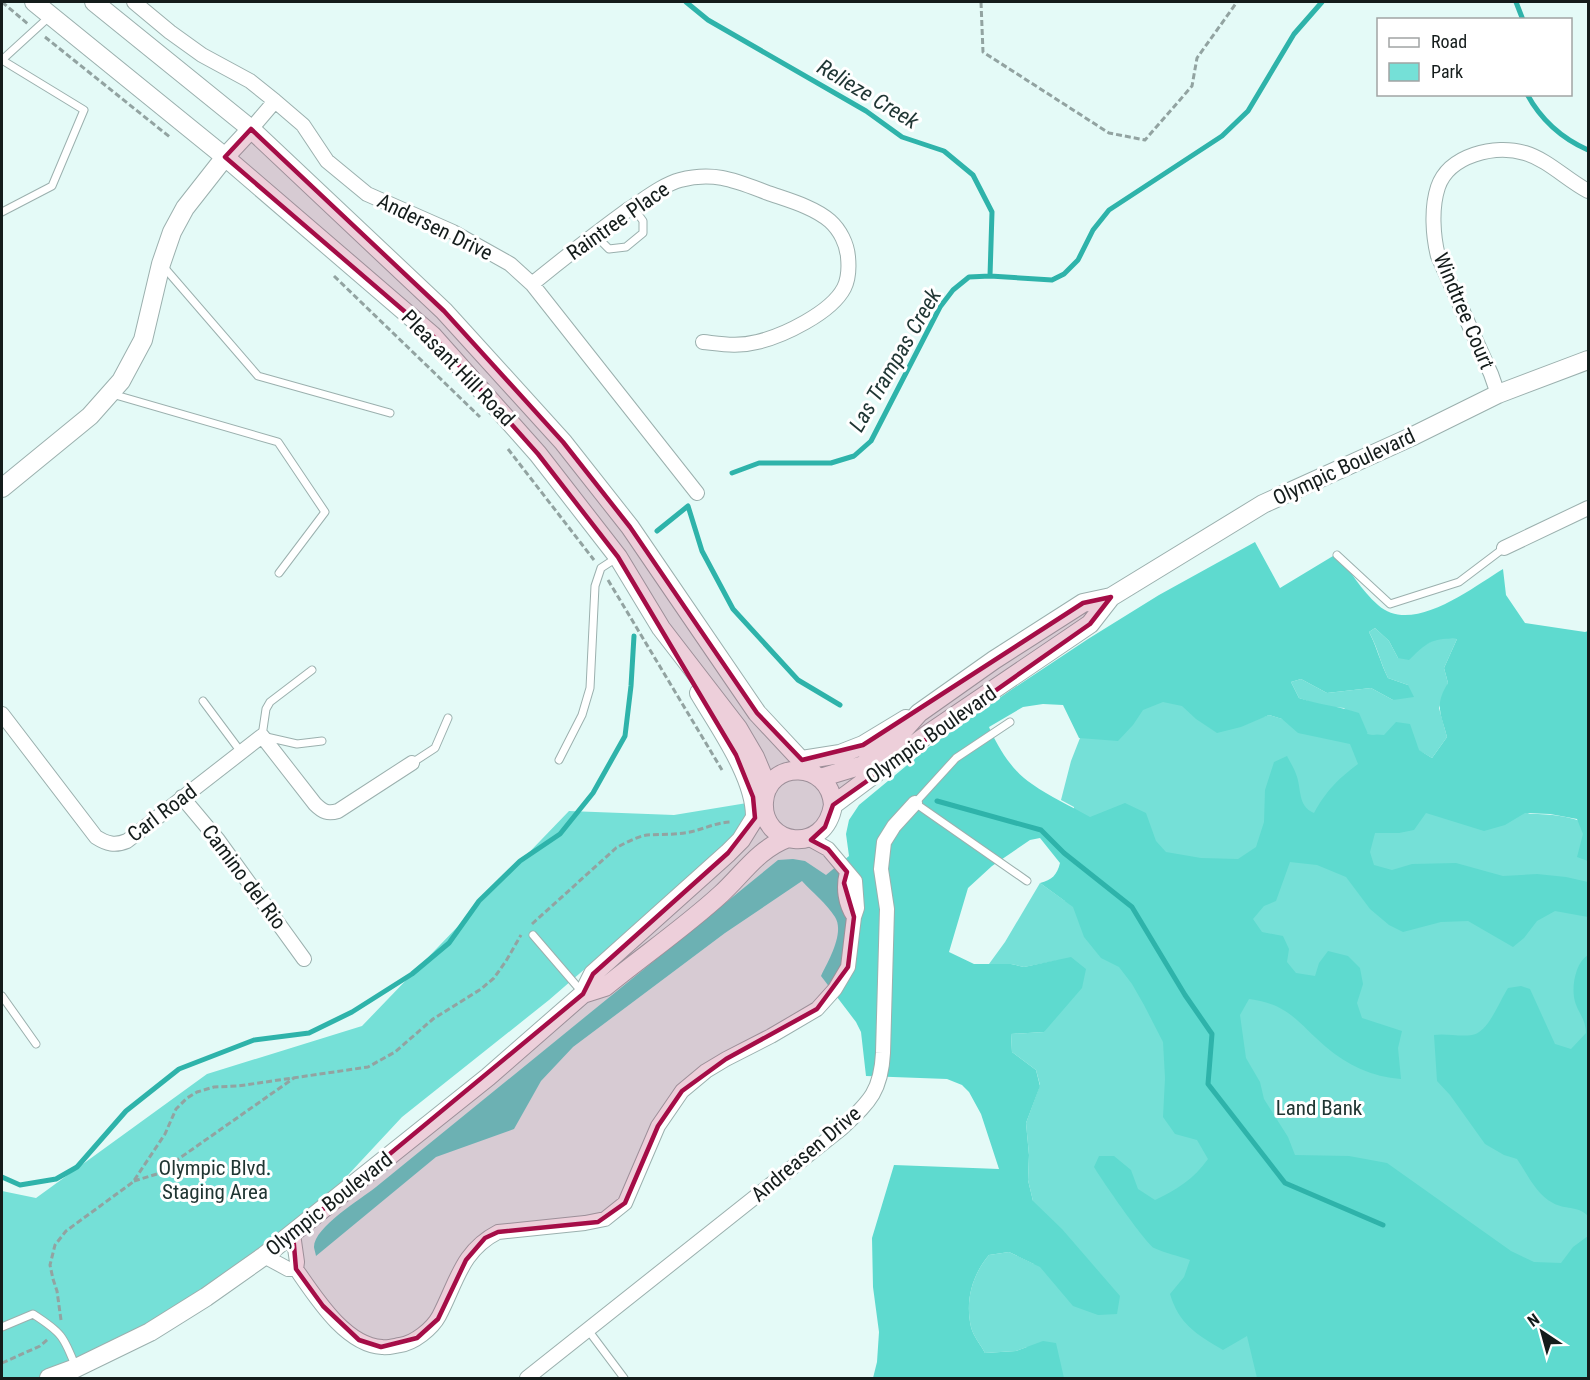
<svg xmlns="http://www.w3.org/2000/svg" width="1590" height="1380" font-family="'Roboto Condensed',sans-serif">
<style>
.green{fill:#75e0d7}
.forest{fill:#5edacf;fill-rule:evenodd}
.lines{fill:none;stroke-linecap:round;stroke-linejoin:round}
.stream{stroke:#2eb3aa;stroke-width:5}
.lane-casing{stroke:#9bb0ae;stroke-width:9}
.street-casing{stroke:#9bb0ae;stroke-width:16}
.secondary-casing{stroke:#9bb0ae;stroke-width:20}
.path{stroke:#92a3a1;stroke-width:3;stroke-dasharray:6 3;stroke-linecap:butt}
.lane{stroke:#fff;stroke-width:7}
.street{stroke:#fff;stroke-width:14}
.secondary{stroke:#fff;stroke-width:18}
.marked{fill:#a50d47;fill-opacity:0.2;stroke:#a50d47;stroke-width:4.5;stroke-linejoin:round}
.labels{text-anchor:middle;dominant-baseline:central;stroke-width:6;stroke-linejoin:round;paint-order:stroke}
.street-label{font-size:21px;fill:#141c1b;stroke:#fff}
.park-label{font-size:21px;fill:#203633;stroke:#fff}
.water-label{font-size:22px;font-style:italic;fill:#1f3533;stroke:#fff}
</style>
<rect width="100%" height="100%" fill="#e4faf7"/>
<path class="green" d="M 1375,628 L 1389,641 L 1398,658 L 1440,637 L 1457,639 L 1444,668 L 1448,683 L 1439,708 L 1447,737 L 1432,758 C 1412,746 1391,736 1368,734 L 1344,708 L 1322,706 L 1299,698 L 1291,682 L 1301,679 L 1327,693 L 1371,688 L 1393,700 L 1408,685 L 1388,678 C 1380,662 1378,648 1369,632 Z
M 1180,695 L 1263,717 L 1269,715 L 1371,746 L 1530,814 C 1551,814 1569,816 1588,824 L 1588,1378 L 1025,1378 L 1027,1347 L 1016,1351 L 985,1353 C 981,1345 973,1336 971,1327 C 965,1301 972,1275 989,1255 L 1009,1252 L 1034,1264 L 1033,1201 L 1028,1180 L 1029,1155 L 1026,1123 L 1040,1085 L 1036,1070 L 1012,1052 L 1011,1034 L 1044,1032 L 1060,960 L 1024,967 L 1011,964 L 989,964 L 1005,942 L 1040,883 L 1065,901 L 1074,807 L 1061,800 L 1071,761 L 1080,738 L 1081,727 Z
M 747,803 L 747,813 L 735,834 L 707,863 L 549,1000 L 402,1117 L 293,1234 L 206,1297 L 49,1378 L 2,1378 L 2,1191 L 36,1198 L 207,1074 L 362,1026 L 569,811 L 674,815 Z"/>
<path class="forest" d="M 1255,542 L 1280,588 L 1338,553 C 1350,571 1361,590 1378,605 C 1412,636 1473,587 1503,569 L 1506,595 L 1525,623 L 1585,632 L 1588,631 L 1588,861 L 1577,857 L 1583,834 L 1577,819 L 1550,814 L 1525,813 L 1505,825 L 1484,831 L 1426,813 L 1414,830 L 1399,833 L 1375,833 L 1370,852 L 1374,865 L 1392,870 L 1412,864 L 1456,863 L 1503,876 L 1537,874 L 1566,877 L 1588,882 L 1588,917 L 1555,911 L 1537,921 L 1524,938 L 1513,947 L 1468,921 L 1441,922 L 1403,932 L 1389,925 L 1370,909 L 1346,877 L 1317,865 L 1290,862 L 1276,901 L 1264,906 L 1253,919 L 1262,932 L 1283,936 L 1289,949 L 1287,962 L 1296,973 L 1315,976 L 1319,963 L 1328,951 L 1348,956 L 1360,968 L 1363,984 L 1357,1003 L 1362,1018 L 1402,1031 L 1398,1048 L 1401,1079 C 1372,1077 1347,1065 1326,1047 C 1298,1023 1289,1004 1249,999 L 1240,1015 L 1246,1058 L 1260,1082 L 1264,1099 L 1288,1137 L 1295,1155 L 1349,1156 L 1387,1163 L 1511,1251 L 1534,1262 L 1561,1263 L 1573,1247 L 1588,1236 L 1588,1378 L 1257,1378 L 1247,1336 L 1223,1350 C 1196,1334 1179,1324 1170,1294 L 1184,1277 L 1190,1260 C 1179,1256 1165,1253 1154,1248 C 1146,1244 1101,1179 1094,1167 L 1099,1156 L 1114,1156 L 1131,1170 L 1138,1189 L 1155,1200 C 1176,1190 1194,1179 1208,1159 L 1197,1140 L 1175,1134 L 1163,1117 L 1165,1078 L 1163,1042 L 1144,1005 L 1132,984 L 1119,967 L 1101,958 L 1084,937 L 1073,907 L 1040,883 C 1052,880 1057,875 1060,863 L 1040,838 L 1030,840 L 992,866 L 968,888 L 949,952 L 974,964 L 1011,964 L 1024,967 L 1071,957 L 1086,969 L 1082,988 L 1044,1032 L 1011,1034 L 1012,1052 L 1036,1070 L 1040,1086 L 1026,1123 L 1029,1155 L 1028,1180 L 1033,1201 L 1062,1229 L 1120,1296 L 1117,1314 L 1098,1315 L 1073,1306 L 1040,1267 L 1009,1252 L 989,1255 C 972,1275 965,1301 971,1327 C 973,1336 981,1345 985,1353 L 1016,1351 L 1043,1341 L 1056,1343 L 1064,1378 L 873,1378 L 877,1362 L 879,1332 L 873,1287 L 872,1238 L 894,1165 L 999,1169 L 981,1114 L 969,1092 L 962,1085 L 947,1079 L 866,1076 L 861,1032 L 856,1022 L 821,976 C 828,961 845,933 835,917 C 827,904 812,892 802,881 L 725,933 L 573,1047 L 541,1081 L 514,1129 L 436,1157 L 316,1256 C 316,1255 314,1248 314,1247 C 314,1227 361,1199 376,1187 L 778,860 L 793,859 L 805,861 L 826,875 L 849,856 L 846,834 L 849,820 L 859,805 L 929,747 L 1011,690 L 1088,639 L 1159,595 ZM 1375,628 L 1389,641 L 1398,658 L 1409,660 C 1426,643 1433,637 1457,639 L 1444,668 L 1448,683 C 1434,705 1441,714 1447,737 L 1432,758 L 1419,750 L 1410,724 L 1396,722 L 1384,735 L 1368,734 L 1359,713 C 1339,706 1319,705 1299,698 L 1291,682 L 1301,679 L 1327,693 L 1371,688 L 1393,700 L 1414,697 L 1408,685 L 1388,678 C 1380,662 1377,647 1369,632 ZM 1163,702 L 1182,706 L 1196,719 L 1217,733 L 1241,727 L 1269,715 L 1282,719 L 1298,733 L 1350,744 L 1358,764 C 1338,779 1326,791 1314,813 C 1297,806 1302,789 1296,774 C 1294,768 1290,762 1287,756 L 1274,762 L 1265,790 L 1264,822 L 1256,847 L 1238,859 L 1201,858 L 1166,852 L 1156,841 L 1146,813 L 1125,803 L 1090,817 C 1071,806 1050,797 1032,784 C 1013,772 998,748 989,727 L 1023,707 L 1043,704 L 1063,705 L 1079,738 L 1118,741 L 1133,725 L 1143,710 Z
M 1588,955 L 1588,1216 C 1577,1205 1565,1210 1553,1203 C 1536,1194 1528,1175 1517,1159 L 1504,1155 L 1485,1144 L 1450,1095 L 1437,1081 L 1434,1035 C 1446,1033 1459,1037 1472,1035 C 1488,1033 1499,1002 1508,988 L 1521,986 L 1530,989 L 1555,1044 L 1571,1049 L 1586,1033 C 1586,1018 1576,1011 1574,997 C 1572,984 1576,962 1588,955 Z"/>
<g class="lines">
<path class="stream" d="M 686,2 L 708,20 L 866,111 L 902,137 L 944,151 L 973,175 L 992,212 L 990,276
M 1516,2 L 1523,20
M 1527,94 C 1541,120 1561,138 1588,150
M 732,473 L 759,463 L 831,463 L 854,456 L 871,441 L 940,307 L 953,290 L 969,277 L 990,276 L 1052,280 L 1064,274 L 1078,260 L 1093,230 L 1109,210 L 1222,136 L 1248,111 L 1294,34 L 1322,2
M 657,531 L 688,506 L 702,551 L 733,609 L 798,680 L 840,705
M 937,801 L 1041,830 L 1064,853 L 1132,907 L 1185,995 L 1212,1034 L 1208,1084 L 1285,1183 L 1383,1225
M 2,1177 L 20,1185 L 56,1179 L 77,1167 L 126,1111 L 179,1069 L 254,1040 L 309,1033 L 352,1012 L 412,974 L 449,943 L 479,901 L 520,861 L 560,834 L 593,793 L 625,736 L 631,686 L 634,636"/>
<defs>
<path id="lane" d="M 2,60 L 84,110 L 52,186 L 2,212
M 2,60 L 49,17
M 594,234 L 609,249 L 626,247 L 643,233 L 643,221 L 633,207
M 163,266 L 258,376 L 390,413
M 112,394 L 278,442 L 325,512 L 279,573
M 1337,555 L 1390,604 L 1459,582 L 1504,548
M 312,670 L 270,702 L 266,709 L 262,736 L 297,744 L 322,741
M 203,701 L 241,752
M 1010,722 L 956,758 L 915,803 L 1027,881
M 559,760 L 582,715 L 590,688 L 595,586 L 601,568 L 618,557
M 412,763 L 435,748 L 448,718
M 533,935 L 582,992
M 2,996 L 36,1044
M 2,1327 L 33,1314 C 61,1332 64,1336 76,1368
M 588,1330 L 624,1378"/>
<path id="street" d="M 134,2 L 170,32 L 202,55 L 250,81 L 275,101 L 303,125 L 327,161 L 367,194 L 453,232 L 510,264 L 532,284 L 697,493
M 251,129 L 275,101
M 532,284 C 564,258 596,233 629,209 C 645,199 662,185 680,180 C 715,171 736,181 768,193 C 788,200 814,207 830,221 C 840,230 847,244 848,257 C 849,267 849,278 844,288 C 831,313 783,336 757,342 C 738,347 722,344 703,342
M 1498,394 L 1491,374 L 1438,256 C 1433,236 1431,208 1438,187 C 1449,155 1495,144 1525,153 C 1548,160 1567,180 1588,191
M 1504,548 L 1588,508
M 2,714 L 96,837 C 107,844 115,846 127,841 L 262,736 L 315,804 C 323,812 328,814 338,811 L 412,763
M 182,797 L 218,840 L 304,959
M 847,872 C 843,887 845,904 854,917
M 293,1234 L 297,1262 L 296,1269
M 264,1256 L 288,1269 L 296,1269 C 315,1296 345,1345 382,1347 C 387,1348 394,1346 400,1345 C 414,1343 432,1329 439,1316 C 457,1282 461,1251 498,1232 L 585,1223 L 605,1219 L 625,1203 L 658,1126 L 682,1091 L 706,1071 L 726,1059 L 771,1036 L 817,1009 L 835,989 L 848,967 L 854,917 L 857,908 L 855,881 L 828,849 L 808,838
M 527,1378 L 842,1128 C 869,1102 881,1092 883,1053 L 887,909 L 881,869 L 884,842 L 894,826 L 915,803"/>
<path id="secondary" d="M 34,2 L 225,157 L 432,335 L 538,454 L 618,557 L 661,628 L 738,728 L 755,757 L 768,788
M 94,2 L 251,129 L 444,311 L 563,442 L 630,527 L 757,713 L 813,773
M 2,488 L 90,416 L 121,381 L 143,340 L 161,264 L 172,232 L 185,208 L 225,157 L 251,129
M 699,693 C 719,727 756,778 755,818
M 802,760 L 840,754 L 863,745 L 906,719
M 820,778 L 863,765 L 893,742 L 919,713 L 994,660 L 1083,603 L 1111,597
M 833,805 C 830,760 767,759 764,802 C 761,846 825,856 833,805 L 928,734 L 1090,624 L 1111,597 L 1263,504 L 1411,437 L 1498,394 L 1588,360
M 583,994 L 593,974 L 728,853 L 741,840 L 764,803
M 49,1378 L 76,1368 L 150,1332 L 206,1297 L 264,1256 L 488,1077 L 583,994 L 605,987 C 643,956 685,927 721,894 C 743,874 758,849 788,838"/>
</defs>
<use href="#lane" class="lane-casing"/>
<use href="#street" class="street-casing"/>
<use href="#secondary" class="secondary-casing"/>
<path class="path" d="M 2,2 L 28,24
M 981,2 L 983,52 L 1109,133 L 1145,140 L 1192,86 L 1197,58 L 1237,2
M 45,37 L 171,138
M 334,276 L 480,417
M 508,449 L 594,560
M 608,580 L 722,770
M 532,924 L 616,848 C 625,843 636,837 647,835 C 661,834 675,835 690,832 C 704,829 717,822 732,822
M 134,1181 L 157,1174 L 294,1078
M 61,1320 L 57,1291 L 53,1279 L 50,1265 L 55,1245 L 66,1231 L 133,1182 L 165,1134 L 176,1109 L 187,1098 L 197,1092 L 214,1087 L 238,1086 L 368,1067 L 395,1052 L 433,1019 L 481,989 L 494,978 L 506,961 L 521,935
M 2,1363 L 40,1346 L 48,1339"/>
<use href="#lane" class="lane"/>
<use href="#street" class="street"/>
<use href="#secondary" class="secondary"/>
</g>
<path class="marked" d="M 251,129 L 444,311 L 563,442 L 630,527 L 757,713 L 802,760 L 863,745 L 1083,603 L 1111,597 L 1090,624 L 833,805 L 825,827 L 811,840 L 828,849 L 847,872 L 844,883 L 854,917 L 848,967 L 817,1009 L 726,1059 L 682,1091 L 658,1126 L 625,1203 L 598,1222 L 498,1232 L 485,1238 L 466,1260 L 438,1319 L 417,1338 L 381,1347 L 359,1340 L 323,1306 L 296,1269 L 293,1234 L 583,994 L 593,974 L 728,853 L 755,818 L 753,797 L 736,755 L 618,557 L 538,454 L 432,335 L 225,157 Z"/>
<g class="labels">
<g class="street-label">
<text transform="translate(618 221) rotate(-35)">Raintree Place</text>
<text transform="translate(435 227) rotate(26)">Andersen Drive</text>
<text transform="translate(1464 311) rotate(67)">Windtree Court</text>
<text transform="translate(458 368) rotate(46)">Pleasant Hill Road</text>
<text transform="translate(1344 467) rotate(-25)">Olympic Boulevard</text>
<text transform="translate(931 735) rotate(-35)">Olympic Boulevard</text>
<text transform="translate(162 813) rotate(-37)">Carl Road</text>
<text transform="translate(244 877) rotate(53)">Camino del Rio</text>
<text transform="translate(806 1154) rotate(-40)">Andreasen Drive</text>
<text transform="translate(329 1204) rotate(-38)">Olympic Boulevard</text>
</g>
<g class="park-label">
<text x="1319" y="1108">Land Bank</text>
<text x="215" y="1168">Olympic Blvd.<tspan x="215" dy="24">Staging Area</tspan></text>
</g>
<g class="water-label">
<text transform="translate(868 94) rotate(31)">Relieze Creek</text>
<text transform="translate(895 360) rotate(-60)">Las Trampas Creek</text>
</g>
</g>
<rect width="1590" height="1380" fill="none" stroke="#141c1b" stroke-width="6"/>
<rect x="1377" y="18" width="195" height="78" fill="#ffffff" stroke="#a1a4a4" stroke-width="1.5"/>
<rect x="1389" y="38" width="30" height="9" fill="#ffffff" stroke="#a1a4a4" stroke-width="1.5"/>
<text x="1431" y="48" font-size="18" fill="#141c1b">Road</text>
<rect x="1389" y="63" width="30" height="18" fill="#75e0d7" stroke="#a1a4a4" stroke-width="1.5"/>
<text x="1431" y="78" font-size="18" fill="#141c1b">Park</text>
<g transform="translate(1542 1332) rotate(324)" stroke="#ffffff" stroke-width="4.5" paint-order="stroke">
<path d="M0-4.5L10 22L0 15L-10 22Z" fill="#141c1b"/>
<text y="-9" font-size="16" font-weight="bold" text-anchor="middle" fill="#141c1b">N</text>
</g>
</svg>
